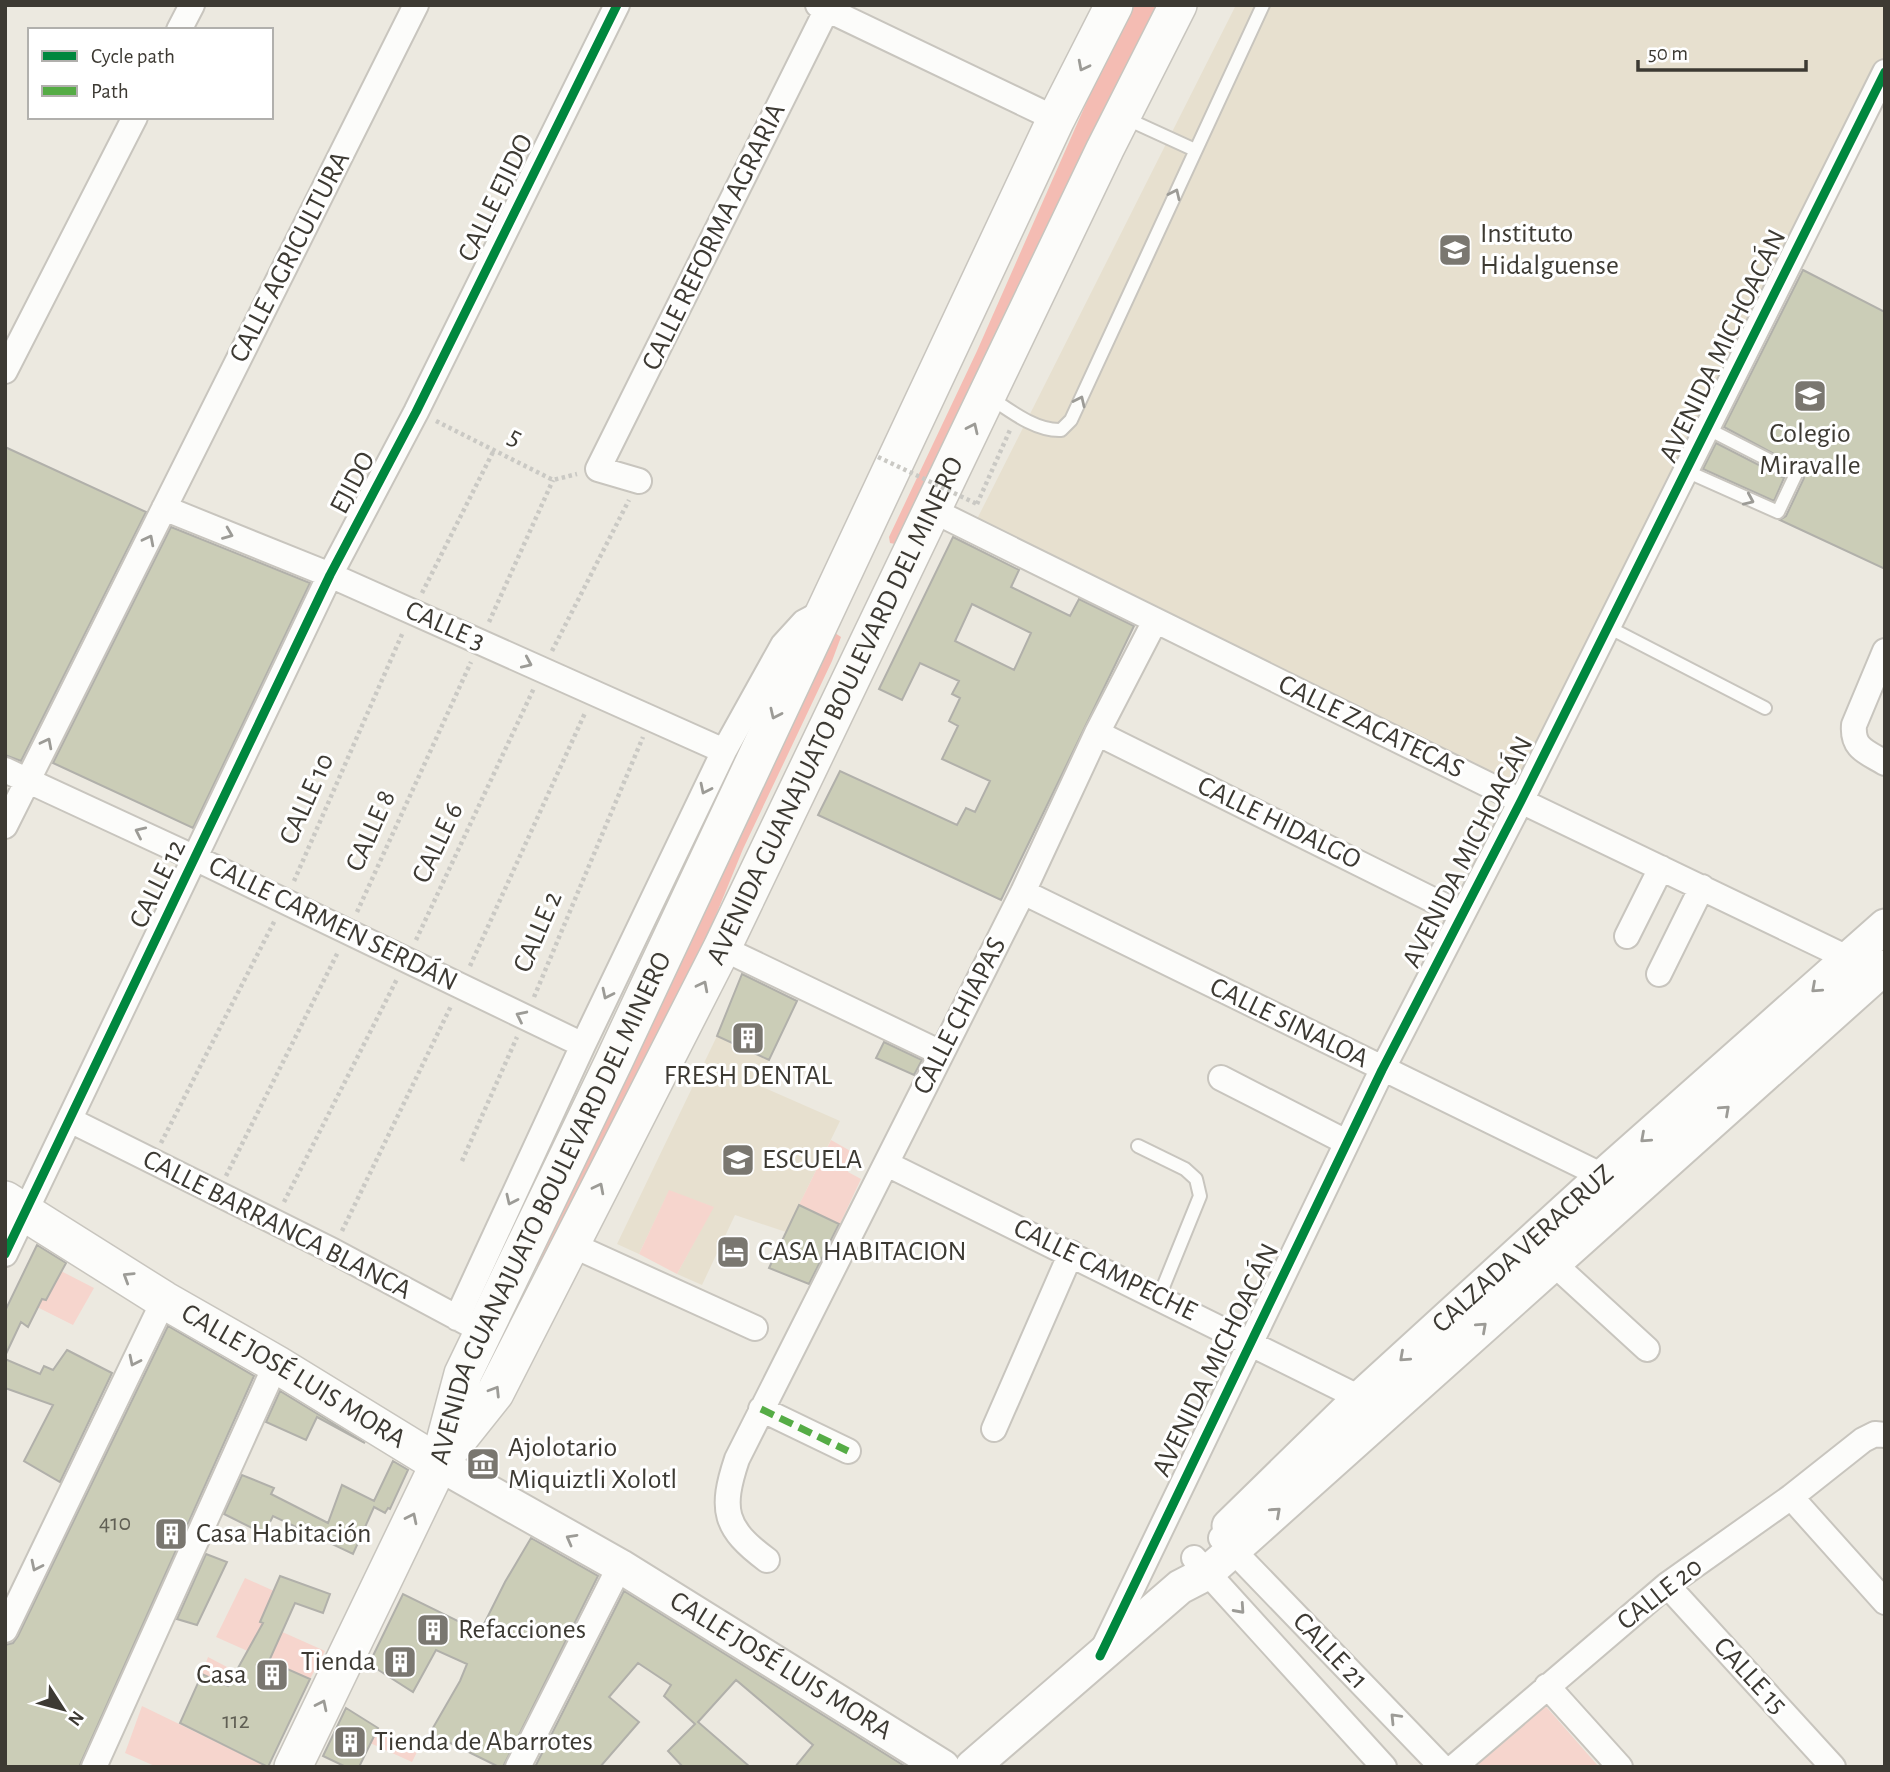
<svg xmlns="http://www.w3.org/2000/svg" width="1890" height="1772" font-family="'Alegreya Sans',sans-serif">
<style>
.built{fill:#e7e0cf}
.green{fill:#f6d5cd}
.forest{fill:#f4bcb3}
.building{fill:#cbcdb7;stroke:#b1b0aa;stroke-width:2;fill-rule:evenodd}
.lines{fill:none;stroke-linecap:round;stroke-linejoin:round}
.lane-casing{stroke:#c8c5be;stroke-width:16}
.street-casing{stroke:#c8c5be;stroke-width:28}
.secondary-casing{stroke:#c8c5be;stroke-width:37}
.primary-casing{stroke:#c8c5be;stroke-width:40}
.path{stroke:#cac9c4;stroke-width:4.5;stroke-dasharray:3.5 3.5;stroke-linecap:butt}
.lane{stroke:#fcfcfa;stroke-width:12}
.street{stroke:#fcfcfa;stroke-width:24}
.secondary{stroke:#fcfcfa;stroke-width:33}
.primary{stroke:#fcfcfa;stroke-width:37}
.path-bridge{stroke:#cac9c4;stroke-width:4.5;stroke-dasharray:3.5 3.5;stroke-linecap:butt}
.quiet{stroke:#55ac45;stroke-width:7;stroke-dasharray:14 7;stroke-linecap:butt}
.cycleway-casing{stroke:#fff;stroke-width:13}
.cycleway{stroke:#00873e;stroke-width:9}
.oneway{stroke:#9c9b96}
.labels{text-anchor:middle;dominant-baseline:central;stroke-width:6;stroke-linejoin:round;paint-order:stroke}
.number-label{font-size:24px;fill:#605f54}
.street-label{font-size:28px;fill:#3d3a33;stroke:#fff}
.poi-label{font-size:28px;fill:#3d3a33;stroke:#fff;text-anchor:start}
</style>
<rect width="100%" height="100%" fill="#ece9e0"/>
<path class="built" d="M 1236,5 L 1885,5 L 1885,71 L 1519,799 L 972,529 Z
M 717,1036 L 769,1060 L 758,1085 L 840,1121 L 786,1232 L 735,1215 L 702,1285 L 677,1274 L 713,1207 L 669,1191 L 639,1254 L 617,1244 Z"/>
<path class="green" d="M 831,1140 L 854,1153 L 848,1172 L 861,1179 L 840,1224 L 799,1205 Z
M 669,1190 L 714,1207 L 677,1274 L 639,1254 Z
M 61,1271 L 94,1288 L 73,1325 L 13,1295 L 18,1288 L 46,1300 Z
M 245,1578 L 274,1591 L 260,1622 L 325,1651 L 310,1679 L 216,1637 Z
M 208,1657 L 261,1685 L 255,1699 L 202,1674 Z
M 1542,1702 L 1599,1767 L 1481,1767 L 1477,1762 Z
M 142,1706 L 268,1767 L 157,1767 L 125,1753 Z
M 378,1728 L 419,1748 L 412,1762 L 370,1743 Z"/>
<path class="forest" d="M 1135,5 L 1159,5 L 900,540 L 895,544 L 890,543 L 889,537 L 977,351 L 1103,65 Z
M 835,633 L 841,637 L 832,661 L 743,849 L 682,998 L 635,1090 L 539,1266 L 534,1267 Z"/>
<path class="building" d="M 1803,270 L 1885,312 L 1885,569 L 1780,520 L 1786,516 L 1804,478 L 1804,470 L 1724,427 Z
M 1716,443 L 1784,478 L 1774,501 L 1703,469 Z
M 5,447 L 146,512 L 21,761 L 5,755 Z
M 171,527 L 310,583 L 193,828 L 53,763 Z
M 953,537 L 1019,570 L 1011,587 L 1070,616 L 1079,599 L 1134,626 L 1001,900 L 818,815 L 840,771 L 957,825 L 966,808 L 975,812 L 990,781 L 942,759 L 958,726 L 949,721 L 960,698 L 952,694 L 959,681 L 920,663 L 902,700 L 879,689 ZM 972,604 L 1031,633 L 1014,670 L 955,641 Z
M 742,974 L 797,1001 L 769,1060 L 717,1036 Z
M 884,1042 L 922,1060 L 914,1075 L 876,1058 Z
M 799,1205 L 839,1224 L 809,1284 L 769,1268 Z
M 37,1245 L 66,1263 L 46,1300 L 42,1299 L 28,1327 L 21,1322 L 5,1356 L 5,1311 Z
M 168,1326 L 254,1376 L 79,1767 L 5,1767 L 5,1645 L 13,1643 L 18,1636 Z
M 67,1350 L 112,1373 L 60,1482 L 24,1461 L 53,1405 L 5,1388 L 5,1359 L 40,1374 L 44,1366 L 53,1370 Z
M 280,1391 L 365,1443 L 317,1417 L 306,1440 L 266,1422 Z
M 393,1461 L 408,1470 L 390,1509 L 388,1508 L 385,1513 L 374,1507 L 353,1554 L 273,1516 L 264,1534 L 224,1514 L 242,1475 L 274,1488 L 271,1494 L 328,1523 L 342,1485 L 374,1501 Z
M 531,1538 L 598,1576 L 503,1767 L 499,1767 L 430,1733 L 460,1681 L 467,1664 L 436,1650 L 413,1692 L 369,1664 L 403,1594 L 480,1632 L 505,1582 Z
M 206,1554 L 227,1562 L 197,1625 L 177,1619 Z
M 280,1576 L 330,1594 L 323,1613 L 295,1603 L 269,1661 L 310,1679 L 268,1767 L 180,1723 L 202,1674 L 228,1686 L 263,1623 L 260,1622 Z
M 624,1591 L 906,1767 L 795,1767 L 813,1745 L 736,1680 L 698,1722 L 750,1767 L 683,1767 L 668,1751 L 695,1724 L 664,1696 L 671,1685 L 638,1663 L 609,1697 L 639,1722 L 600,1767 L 535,1767 Z
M 346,1708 L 378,1728 L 359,1767 L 346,1767 L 323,1756 Z"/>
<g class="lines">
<defs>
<path id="lane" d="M 1125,118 L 1195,150
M 988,396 C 1009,410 1035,431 1061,430 L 1071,420 L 1263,5
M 1686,471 L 1778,512 L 1796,474 L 1708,429
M 1608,627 L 1765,708
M 1138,1146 L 1185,1169 L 1196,1179 L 1200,1196 L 1159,1297"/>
<path id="street" d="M 818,5 L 1056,119
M 179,30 L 192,5
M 5,371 L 135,117
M 639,481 L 598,469 L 829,5
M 164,508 L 330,575 L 724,751
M 934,511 L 1521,801 L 1860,964
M 1885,651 L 1854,725 C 1852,749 1867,752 1885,763
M 1097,733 L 1461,914
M 5,770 L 195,858 L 583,1045
M 5,826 L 416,5
M 1023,892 L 1603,1176 L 1613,1186
M 1627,936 L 1661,868
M 722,948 L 941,1053
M 1659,974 L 1702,887
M 1221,1078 L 1346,1142
M 70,1120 L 333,1251 L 471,1325
M 887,1164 L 1360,1398
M 570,1244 L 755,1328
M 5,1254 L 330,575 L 416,412 L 617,5
M 1553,1263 L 1647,1349
M 457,1318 L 583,1045 L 724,751 L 783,645 L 804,622 L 821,613
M 761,1409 L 848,1451
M 994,1429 L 1071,1253
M 1791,1497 L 1885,1602
M 1221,1538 L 1442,1767
M 1194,1558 L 1384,1767
M 767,1560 C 724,1528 720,1510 737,1459 L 1023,892 L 1097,733 L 1155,621
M 1667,1585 L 1833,1767
M 5,1630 L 164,1300
M 1103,1649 L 1382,1070 L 1521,801 L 1885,72
M 1547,1686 L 1620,1767
M 94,1767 L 276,1364
M 518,1767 L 620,1566
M 1454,1767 L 1667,1585 L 1791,1497 L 1863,1440 L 1875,1434 L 1885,1435"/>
<g id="secondary">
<path id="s1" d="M 439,1464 L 620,1566 L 943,1767"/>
<path id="s2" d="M 1229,1526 L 1360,1398 L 1603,1176 L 1885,926"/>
<path d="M 972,1767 L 1180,1587 L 1207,1573 L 1248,1537 L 1885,967"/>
</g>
<g id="primary">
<path id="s3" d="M 5,1200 L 164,1300 L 276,1364 L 439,1464"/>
<path id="s4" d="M 448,1452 L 495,1393 L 722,948 L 1105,149 L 1178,5"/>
<path id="s5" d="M 293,1767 L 439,1464 L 463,1374 L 614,1061 L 1056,119 L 1114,5"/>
</g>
</defs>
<use href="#lane" class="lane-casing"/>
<use href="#street" class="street-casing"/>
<use href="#secondary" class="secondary-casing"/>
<use href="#primary" class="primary-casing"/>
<path class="path" d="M 436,421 L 553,480 L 577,474
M 977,504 L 1010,430 L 1009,429
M 422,593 L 494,450
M 489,622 L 553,480
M 552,651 L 629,500
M 294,881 L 403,632
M 357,912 L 471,662
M 416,940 L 534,688
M 470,966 L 585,713
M 534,997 L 643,737
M 161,1143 L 275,920
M 462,1161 L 517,1037
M 226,1176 L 338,952
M 284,1202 L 397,979
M 342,1231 L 451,1006"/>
<use href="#lane" class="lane"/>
<use href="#street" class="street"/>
<use href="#secondary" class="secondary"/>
<use href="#primary" class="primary"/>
<path class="path-bridge" d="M 878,457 L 977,504"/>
<path class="quiet" d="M 761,1409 L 848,1451"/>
<defs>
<path id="cycleway" d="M 5,1254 L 330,575 L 416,412 L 617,5
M 1100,1656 L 1382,1070 L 1521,801 L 1885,72"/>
</defs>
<use href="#cycleway" class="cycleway-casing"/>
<use href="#cycleway" class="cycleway"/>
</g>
<defs><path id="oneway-chevron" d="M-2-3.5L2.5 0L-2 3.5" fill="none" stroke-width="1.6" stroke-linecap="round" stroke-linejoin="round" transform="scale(1.75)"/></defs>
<g class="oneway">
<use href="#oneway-chevron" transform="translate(1083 66) rotate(117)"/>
<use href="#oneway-chevron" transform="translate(1175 194) rotate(-65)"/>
<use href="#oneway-chevron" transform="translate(1080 401) rotate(-65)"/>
<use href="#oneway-chevron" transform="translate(973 428) rotate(-65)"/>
<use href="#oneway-chevron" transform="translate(1749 500) rotate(24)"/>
<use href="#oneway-chevron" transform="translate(228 534) rotate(22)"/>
<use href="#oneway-chevron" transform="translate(149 540) rotate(-63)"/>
<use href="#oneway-chevron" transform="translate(527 663) rotate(24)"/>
<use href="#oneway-chevron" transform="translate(775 714) rotate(115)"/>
<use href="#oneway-chevron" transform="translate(47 743) rotate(-63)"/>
<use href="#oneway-chevron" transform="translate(705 789) rotate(116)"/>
<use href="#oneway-chevron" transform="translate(140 832) rotate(-155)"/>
<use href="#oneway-chevron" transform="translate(703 986) rotate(-63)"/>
<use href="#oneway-chevron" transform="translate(1816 988) rotate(138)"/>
<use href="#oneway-chevron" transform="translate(607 994) rotate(116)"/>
<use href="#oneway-chevron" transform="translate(521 1016) rotate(-154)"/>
<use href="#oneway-chevron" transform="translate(1725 1110) rotate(-42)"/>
<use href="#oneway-chevron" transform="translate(1645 1138) rotate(138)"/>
<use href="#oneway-chevron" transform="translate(599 1188) rotate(-63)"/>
<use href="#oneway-chevron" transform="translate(511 1200) rotate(115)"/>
<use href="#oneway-chevron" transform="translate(128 1277) rotate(-148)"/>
<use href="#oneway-chevron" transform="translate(1482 1327) rotate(-42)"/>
<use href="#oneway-chevron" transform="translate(1404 1357) rotate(138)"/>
<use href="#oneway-chevron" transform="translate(134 1361) rotate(116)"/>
<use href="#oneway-chevron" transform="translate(495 1391) rotate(-58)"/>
<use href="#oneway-chevron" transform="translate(1276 1512) rotate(-42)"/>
<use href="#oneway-chevron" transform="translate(412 1518) rotate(-64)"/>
<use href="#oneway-chevron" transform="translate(571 1539) rotate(-151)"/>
<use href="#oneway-chevron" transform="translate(36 1566) rotate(116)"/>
<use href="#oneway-chevron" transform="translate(1240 1609) rotate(48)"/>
<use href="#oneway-chevron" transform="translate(322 1705) rotate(-64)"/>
<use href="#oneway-chevron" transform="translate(1395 1718) rotate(-134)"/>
</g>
<defs>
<symbol id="school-square" viewBox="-11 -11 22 22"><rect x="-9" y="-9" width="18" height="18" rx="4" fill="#7a7770" stroke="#fff"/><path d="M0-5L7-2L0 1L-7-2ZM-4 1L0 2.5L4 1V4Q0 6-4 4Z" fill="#fff"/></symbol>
<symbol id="building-square" viewBox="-11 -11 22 22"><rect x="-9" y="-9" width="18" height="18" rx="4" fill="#7a7770" stroke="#fff"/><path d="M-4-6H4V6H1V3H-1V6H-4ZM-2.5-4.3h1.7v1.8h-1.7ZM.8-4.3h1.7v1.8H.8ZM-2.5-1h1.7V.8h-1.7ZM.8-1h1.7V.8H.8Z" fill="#fff"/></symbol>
<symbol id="hotel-square" viewBox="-11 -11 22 22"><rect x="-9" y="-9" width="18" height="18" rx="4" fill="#7a7770" stroke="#fff"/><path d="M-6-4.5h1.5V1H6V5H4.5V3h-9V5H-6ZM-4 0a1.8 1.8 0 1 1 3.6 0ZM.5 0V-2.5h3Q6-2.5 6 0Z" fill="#fff"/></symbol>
<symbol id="museum-square" viewBox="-11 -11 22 22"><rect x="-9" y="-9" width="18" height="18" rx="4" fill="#7a7770" stroke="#fff"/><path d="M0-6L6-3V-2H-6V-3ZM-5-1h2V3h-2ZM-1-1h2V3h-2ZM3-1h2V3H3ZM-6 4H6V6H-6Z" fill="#fff"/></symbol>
</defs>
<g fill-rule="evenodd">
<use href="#school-square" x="1436" y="231" width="38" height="38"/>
<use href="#school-square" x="1791" y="377" width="38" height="38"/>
<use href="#building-square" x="729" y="1019" width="38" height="38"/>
<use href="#school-square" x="719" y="1141" width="38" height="38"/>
<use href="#hotel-square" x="714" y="1233" width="38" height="38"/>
<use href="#museum-square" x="464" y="1445" width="38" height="38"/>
<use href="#building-square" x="152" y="1515" width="38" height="38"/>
<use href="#building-square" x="414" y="1611" width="38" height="38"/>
<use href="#building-square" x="381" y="1643" width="38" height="38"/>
<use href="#building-square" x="253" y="1656" width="38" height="38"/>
<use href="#building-square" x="331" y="1723" width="38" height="38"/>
</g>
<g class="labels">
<g class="number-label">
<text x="115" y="1523">410</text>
<text x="236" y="1721">112</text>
</g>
<g class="street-label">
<text transform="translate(496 198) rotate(-64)">CALLE EJIDO</text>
<text transform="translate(714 237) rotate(-64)">CALLE REFORMA AGRARIA</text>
<text transform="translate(290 257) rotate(-63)">CALLE AGRICULTURA</text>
<text transform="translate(1723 346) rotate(-64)">AVENIDA MICHOACÁN</text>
<text transform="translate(515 437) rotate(27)">5</text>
<text transform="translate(353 483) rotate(-62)">EJIDO</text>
<text transform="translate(445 626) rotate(24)">CALLE 3</text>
<text stroke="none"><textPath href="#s4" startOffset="838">AVENIDA GUANAJUATO BOULEVARD DEL MINERO</textPath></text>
<text transform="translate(1371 727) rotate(26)">CALLE ZACATECAS</text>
<text transform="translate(307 799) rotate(-66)">CALLE 10</text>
<text transform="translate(1279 823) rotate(26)">CALLE HIDALGO</text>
<text transform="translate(371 831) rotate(-66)">CALLE 8</text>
<text transform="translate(438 843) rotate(-65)">CALLE 6</text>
<text transform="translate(1468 852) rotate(-63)">AVENIDA MICHOACÁN</text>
<text transform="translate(158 884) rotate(-64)">CALLE 12</text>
<text transform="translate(333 924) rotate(26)">CALLE CARMEN SERDÁN</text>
<text transform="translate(538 932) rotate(-67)">CALLE 2</text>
<text transform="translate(960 1016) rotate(-63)">CALLE CHIAPAS</text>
<text transform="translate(1289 1023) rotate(26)">CALLE SINALOA</text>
<text stroke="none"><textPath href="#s5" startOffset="616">AVENIDA GUANAJUATO BOULEVARD DEL MINERO</textPath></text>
<text transform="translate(277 1225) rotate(27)">CALLE BARRANCA BLANCA</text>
<text stroke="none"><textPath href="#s2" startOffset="404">CALZADA VERACRUZ</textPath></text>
<text transform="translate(1105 1270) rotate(26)">CALLE CAMPECHE</text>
<text transform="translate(1216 1360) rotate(-64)">AVENIDA MICHOACÁN</text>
<text stroke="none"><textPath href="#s3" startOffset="338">CALLE JOSÉ LUIS MORA</textPath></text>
<text transform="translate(1660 1594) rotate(-38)">CALLE 20</text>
<text transform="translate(1330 1651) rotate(46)">CALLE 21</text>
<text stroke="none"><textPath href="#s1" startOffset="397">CALLE JOSÉ LUIS MORA</textPath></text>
<text transform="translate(1750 1676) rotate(47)">CALLE 15</text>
</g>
<g class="poi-label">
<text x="1480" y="234">Instituto<tspan x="1480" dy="32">Hidalguense</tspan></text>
<text x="1810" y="434" text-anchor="middle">Colegio<tspan x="1810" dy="32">Miravalle</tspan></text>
<text x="748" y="1076" text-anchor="middle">FRESH DENTAL</text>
<text x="762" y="1160">ESCUELA</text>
<text x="758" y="1252">CASA HABITACION</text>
<text x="508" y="1448">Ajolotario<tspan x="508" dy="32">Miquiztli Xolotl</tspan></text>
<text x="196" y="1534">Casa Habitación</text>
<text x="458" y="1630">Refacciones</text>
<text x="376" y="1662" text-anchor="end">Tienda</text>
<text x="247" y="1675" text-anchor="end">Casa</text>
<text x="374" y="1742">Tienda de Abarrotes</text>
</g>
</g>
<rect width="1890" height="1772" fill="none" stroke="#3d3a33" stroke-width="14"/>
<rect x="28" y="28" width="245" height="91" fill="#ffffff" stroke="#b1b0ad" stroke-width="2"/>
<rect x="42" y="51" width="35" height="10" fill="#00873e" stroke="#b1b0ad" stroke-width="2"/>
<text x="91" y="63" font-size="21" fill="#3d3a33">Cycle path</text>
<rect x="42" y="86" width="35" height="10" fill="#55ac45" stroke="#b1b0ad" stroke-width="2"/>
<text x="91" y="98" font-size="21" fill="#3d3a33">Path</text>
<g transform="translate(63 1709) rotate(126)" stroke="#ffffff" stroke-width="5" paint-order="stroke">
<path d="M0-5L12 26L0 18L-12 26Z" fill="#3d3a33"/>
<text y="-10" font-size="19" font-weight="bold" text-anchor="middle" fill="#3d3a33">N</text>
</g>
<path d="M1638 60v10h168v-10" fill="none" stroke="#3d3a33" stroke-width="3.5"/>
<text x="1648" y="60" font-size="21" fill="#3d3a33" stroke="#ffffff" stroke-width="5" paint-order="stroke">50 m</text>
</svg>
